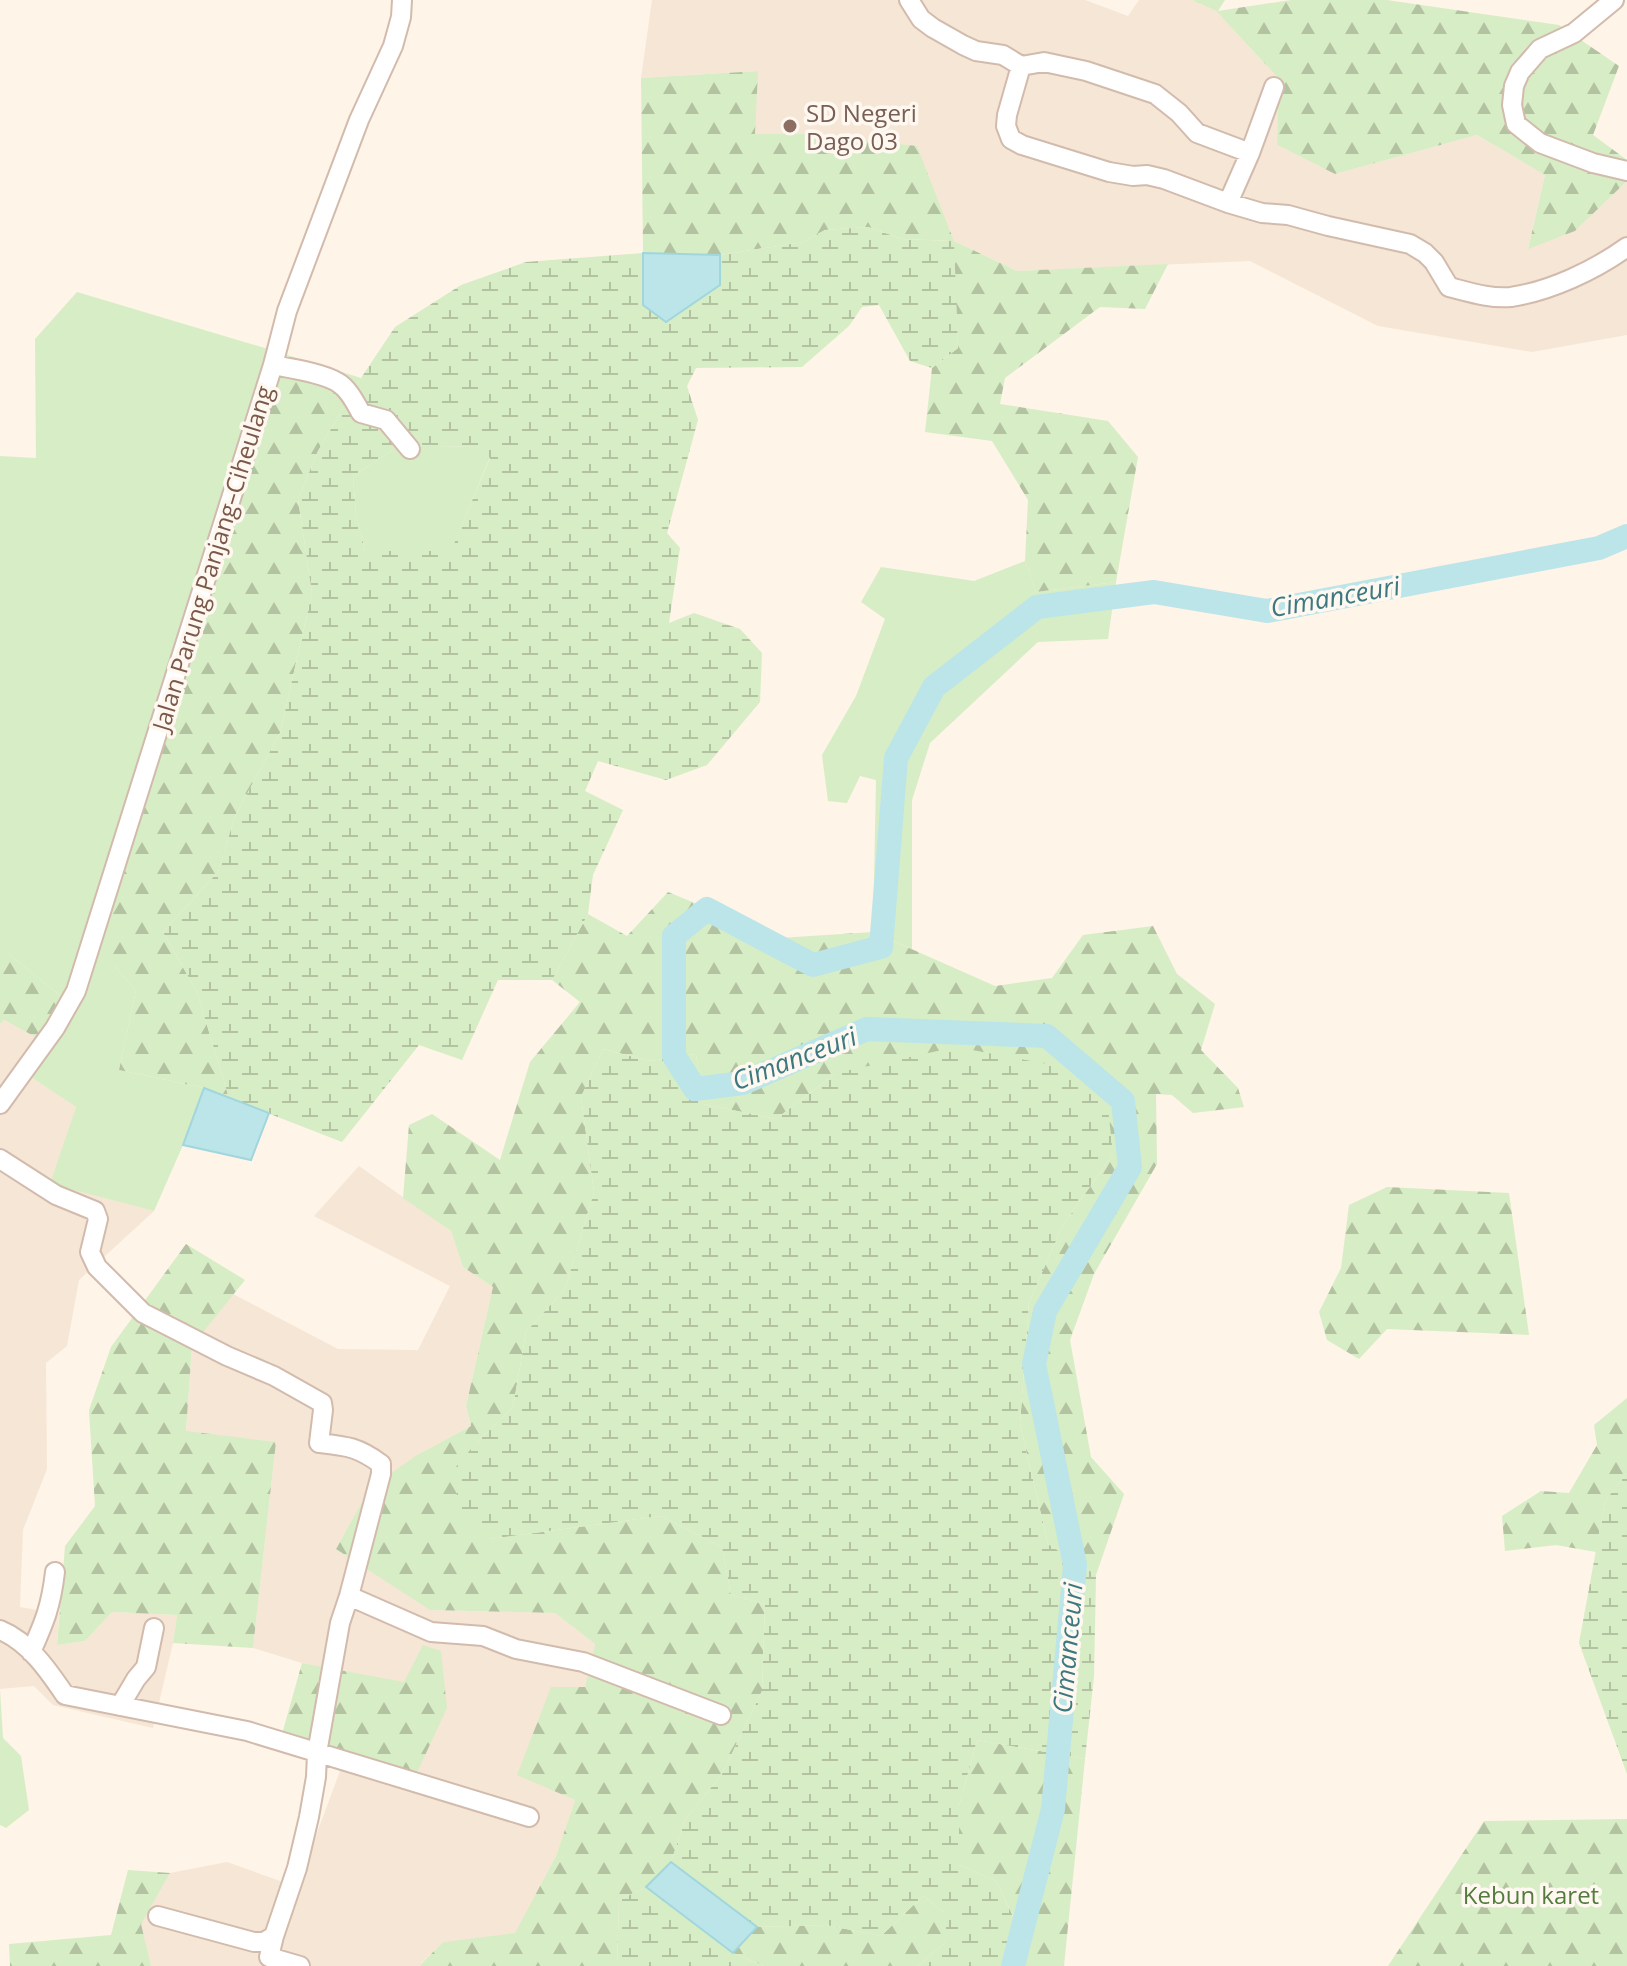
<svg xmlns="http://www.w3.org/2000/svg" width="1627" height="1966" font-family="'Open Sans',sans-serif">
<style>
.residential{fill:#f6e6d6}
.green{fill:#d7edc5}
.forest{fill:url(#forest-firs)}
.wetland{fill:url(#wetland-marsh);fill-rule:evenodd}
.water{fill:#bbe5e9;stroke:#a0d6dc;stroke-width:2}
.lines{fill:none;stroke-linecap:round;stroke-linejoin:round}
.river{stroke:#bbe5e9;stroke-width:24}
.minor-casing{stroke:#d2bbac;stroke-width:22}
.minor{stroke:#fff;stroke-width:18}
.education-dot{fill:#8d6e63;stroke:#fff8f0;stroke-width:3}
.labels{text-anchor:middle;dominant-baseline:central;stroke-width:7;stroke-linejoin:round;paint-order:stroke}
.education-label{font-size:24px;fill:#785e54;stroke:#fff8f0;text-anchor:start}
.street-label{font-size:24px;fill:#7b594a;stroke:#fff8f0}
.park-label{font-size:24px;fill:#537b3e;stroke:#fff8f0}
.water-label{font-size:26px;font-style:italic;fill:#3c7880;stroke:#fff8f0}
</style>
<defs>
<pattern id="forest-firs" width="22" height="20" patternUnits="userSpaceOnUse" patternTransform="scale(2)"><rect width="22" height="20" fill="#d7edc5"/><path d="M5 1l3.5 6h-7zM16 11l3.5 6h-7z" fill="#b3c3a2"/></pattern>
<pattern id="wetland-marsh" width="20" height="14" patternUnits="userSpaceOnUse" patternTransform="scale(2)"><rect width="20" height="14" fill="#d7edc5"/><path d="M1 5h8M5 5V1M11 12h8M15 12V8" fill="none" stroke="#b3c3a2"/></pattern>
</defs>
<rect width="100%" height="100%" fill="#fef4e8"/>
<path class="residential" d="M 652,0 L 1085,0 L 1128,16 L 1139,0 L 1192,0 L 1216,11 L 1278,78 L 1277,145 L 1335,174 L 1477,135 L 1545,175 L 1528,248 L 1575,231 L 1627,181 L 1627,335 L 1532,352 L 1378,326 L 1250,261 L 1017,271 L 954,241 L 916,146 L 818,134 L 754,134 L 757,71 L 641,78 Z
M 4,1020 L 43,1041 L 25,1073 L 76,1107 L 51,1184 L 154,1211 L 79,1280 L 67,1346 L 46,1363 L 47,1469 L 23,1530 L 20,1607 L 59,1614 L 57,1645 L 85,1641 L 112,1612 L 177,1615 L 173,1643 L 153,1728 L 53,1705 L 34,1686 L 0,1689 L 0,1024 Z
M 359,1166 L 451,1231 L 463,1267 L 493,1287 L 466,1406 L 471,1426 L 417,1455 L 430,1610 L 555,1613 L 595,1644 L 585,1687 L 518,1774 L 575,1800 L 556,1856 L 515,1934 L 443,1942 L 421,1963 L 421,1966 L 151,1966 L 140,1924 L 170,1873 L 227,1862 L 297,1887 L 340,1771 L 413,1781 L 423,1646 L 405,1683 L 302,1663 L 253,1648 L 276,1442 L 186,1432 L 192,1346 L 233,1294 L 338,1349 L 418,1350 L 450,1286 L 314,1216 Z"/>
<path class="green" d="M 77,292 L 278,352 L 114,966 L 136,990 L 119,1070 L 204,1088 L 183,1145 L 154,1211 L 50,1184 L 76,1107 L 25,1073 L 66,1000 L 5,951 L 0,951 L 0,456 L 36,458 L 35,339 Z
M 400,445 L 477,447 L 490,457 L 451,552 L 365,551 L 356,514 L 353,476 Z
M 1025,561 L 1036,592 L 1116,582 L 1108,639 L 1038,642 L 930,743 L 912,800 L 912,949 L 873,932 L 876,780 L 860,776 L 847,803 L 828,801 L 822,755 L 856,696 L 885,619 L 861,602 L 881,567 L 974,581 Z
M 0,1689 L 3,1738 L 21,1756 L 29,1810 L 6,1828 L 0,1825 Z"/>
<path class="forest" d="M 1192,0 L 1225,0 L 1218,11 L 1291,0 L 1387,0 L 1559,25 L 1619,66 L 1593,135 L 1627,160 L 1627,181 L 1575,231 L 1528,249 L 1545,175 L 1477,135 L 1335,174 L 1277,145 L 1278,78 L 1216,11 Z
M 758,71 L 755,134 L 817,134 L 917,146 L 954,241 L 1017,271 L 1168,264 L 1145,309 L 1100,307 L 1005,378 L 1000,404 L 1108,421 L 1138,457 L 1116,582 L 1036,592 L 1025,561 L 1028,500 L 992,441 L 925,432 L 932,368 L 958,348 L 953,241 L 902,239 L 868,227 L 825,230 L 803,242 L 720,255 L 643,253 L 641,78 Z
M 278,352 L 361,378 L 318,451 L 298,499 L 312,593 L 280,733 L 235,816 L 218,872 L 163,932 L 197,992 L 229,1098 L 204,1088 L 119,1070 L 136,990 L 114,966 L 95,927 Z
M 668,892 L 780,938 L 873,932 L 995,986 L 1052,978 L 1083,935 L 1153,926 L 1177,974 L 1215,1004 L 1201,1050 L 1238,1088 L 1244,1107 L 1193,1113 L 1172,1095 L 1156,1094 L 1157,1164 L 1094,1274 L 1070,1340 L 1091,1457 L 1124,1494 L 1096,1575 L 1048,1544 L 1020,1424 L 1029,1302 L 1063,1225 L 1113,1154 L 836,1073 L 776,1119 L 703,1104 L 696,1054 L 650,1061 L 603,1049 L 581,1097 L 594,1192 L 565,1289 L 526,1332 L 513,1407 L 476,1443 L 489,1539 L 661,1516 L 722,1547 L 731,1595 L 765,1604 L 762,1691 L 722,1774 L 685,1820 L 671,1862 L 646,1887 L 619,1900 L 617,1966 L 421,1966 L 421,1964 L 443,1942 L 515,1933 L 556,1856 L 575,1800 L 517,1775 L 551,1687 L 585,1687 L 595,1644 L 555,1613 L 430,1610 L 336,1549 L 370,1488 L 417,1455 L 471,1426 L 466,1406 L 493,1287 L 463,1267 L 451,1231 L 403,1198 L 409,1125 L 432,1114 L 500,1160 L 530,1062 L 580,1002 L 552,980 L 588,914 L 627,936 Z
M 0,951 L 5,951 L 66,1000 L 43,1041 L 4,1020 L 0,1024 Z
M 1387,1187 L 1509,1193 L 1529,1335 L 1387,1329 L 1359,1359 L 1327,1340 L 1319,1312 L 1341,1268 L 1349,1205 Z
M 186,1244 L 245,1280 L 192,1346 L 186,1431 L 276,1442 L 253,1648 L 173,1643 L 177,1615 L 112,1612 L 85,1641 L 57,1645 L 65,1546 L 95,1506 L 89,1410 L 111,1347 Z
M 1627,1398 L 1627,1473 L 1605,1501 L 1596,1552 L 1556,1545 L 1505,1551 L 1502,1516 L 1541,1491 L 1569,1493 L 1597,1445 L 1594,1425 Z
M 423,1645 L 441,1651 L 447,1708 L 413,1781 L 340,1771 L 280,1741 L 302,1663 L 404,1682 Z
M 977,1740 L 1085,1759 L 1064,1966 L 1006,1966 L 1021,1932 L 996,1881 L 959,1865 L 959,1806 Z
M 1627,1819 L 1627,1966 L 1388,1966 L 1484,1821 Z
M 128,1870 L 170,1873 L 141,1924 L 151,1966 L 10,1966 L 9,1944 L 111,1935 Z
M 923,1896 L 946,1914 L 946,1942 L 918,1966 L 764,1966 L 733,1953 L 757,1927 L 826,1925 L 881,1936 Z"/>
<path class="wetland" d="M 868,227 L 902,239 L 954,241 L 958,348 L 932,368 L 910,361 L 879,305 L 862,307 L 849,326 L 802,367 L 696,368 L 687,386 L 698,420 L 667,533 L 680,548 L 669,623 L 694,613 L 740,629 L 762,653 L 760,702 L 707,765 L 666,780 L 598,761 L 585,791 L 623,810 L 593,875 L 588,914 L 552,980 L 498,980 L 462,1060 L 419,1045 L 342,1142 L 229,1098 L 197,992 L 163,932 L 218,872 L 235,816 L 280,733 L 312,593 L 298,499 L 318,451 L 361,378 L 395,327 L 461,285 L 526,262 L 643,253 L 643,305 L 720,285 L 720,255 L 803,242 L 825,230 ZM 400,445 L 477,447 L 490,458 L 451,551 L 365,551 L 356,514 L 353,476 Z
M 956,1047 L 1053,1065 L 1107,1099 L 1113,1154 L 1063,1225 L 1029,1302 L 1020,1424 L 1048,1544 L 1096,1575 L 1094,1676 L 1085,1759 L 977,1740 L 959,1806 L 959,1865 L 996,1881 L 1021,1933 L 1006,1966 L 918,1966 L 946,1942 L 946,1914 L 923,1896 L 881,1936 L 826,1925 L 757,1927 L 671,1862 L 685,1820 L 722,1774 L 762,1691 L 765,1604 L 731,1595 L 722,1547 L 661,1516 L 489,1539 L 458,1516 L 455,1468 L 476,1443 L 513,1407 L 526,1332 L 565,1289 L 594,1192 L 581,1097 L 603,1049 L 650,1061 L 696,1054 L 703,1104 L 776,1119 L 836,1073 Z
M 1627,1473 L 1627,1774 L 1579,1643 L 1605,1501 Z
M 646,1887 L 733,1953 L 764,1966 L 617,1966 L 619,1900 Z"/>
<path class="water" d="M 643,253 L 720,255 L 720,285 L 666,322 L 643,305 Z
M 204,1088 L 269,1113 L 251,1160 L 183,1145 Z
M 671,1862 L 757,1927 L 733,1953 L 646,1887 Z"/>
<g class="lines">
<path class="river" d="M 1013,1966 L 1053,1809 L 1075,1565 L 1034,1364 L 1045,1311 L 1130,1167 L 1123,1101 L 1047,1036 L 867,1029 L 743,1083 L 695,1089 L 674,1056 L 674,936 L 707,909 L 813,965 L 881,947 L 896,758 L 934,687 L 1037,607 L 1154,592 L 1267,611 L 1599,548 L 1627,536"/>
<defs>
<path id="minor" d="M 909,0 L 921,19 L 933,28 L 963,45 L 976,51 L 1003,55 L 1021,66 L 1007,115 L 1006,126 L 1011,139 L 1022,145 L 1109,172 L 1133,176 L 1147,175 L 1164,179 L 1228,203 L 1262,213 L 1288,215 L 1328,226 L 1410,244 L 1425,253 L 1434,262 L 1449,287 C 1469,292 1490,299 1511,297 C 1551,291 1595,270 1627,247
M 1614,0 L 1574,33 L 1540,49 L 1520,72 L 1514,86 L 1512,105 L 1516,124 L 1540,143 L 1593,163 L 1627,171
M 1021,66 L 1044,62 L 1086,71 L 1155,94 L 1179,113 L 1197,133 L 1250,153
M 1228,203 L 1250,153 L 1274,87
M 273,365 C 289,368 323,373 337,382 C 348,388 355,402 361,413 L 386,420 L 410,449
M 0,1104 L 55,1028 L 76,991 L 273,365 L 287,311 L 359,120 L 393,46 L 401,17 L 402,0
M 0,1159 L 56,1195 L 95,1211 L 98,1219 L 90,1252 L 97,1267 L 143,1313 L 227,1356 L 274,1376 L 322,1403 L 323,1410 L 319,1443 C 347,1446 358,1447 381,1464 L 381,1474 L 349,1596 L 340,1623 L 317,1753 L 316,1777 L 309,1817 L 297,1868 L 274,1936 L 264,1942 L 254,1942 L 158,1916
M 349,1596 L 431,1632 L 483,1636 L 516,1649 L 583,1662 L 721,1715
M 0,1630 C 29,1642 48,1670 65,1695 L 247,1731 L 529,1817
M 31,1652 C 45,1621 51,1606 55,1572
M 120,1706 L 136,1679 L 146,1667 L 154,1628
M 274,1936 L 269,1957 L 300,1966"/>
</defs>
<use href="#minor" class="minor-casing"/>
<use href="#minor" class="minor"/>
</g>
<circle class="education-dot" cx="790" cy="126" r="8"/>
<g class="labels">
<g class="education-label">
<text x="806" y="112">SD Negeri<tspan x="806" dy="28">Dago 03</tspan></text>
</g>
<g class="street-label">
<text transform="translate(212 558) rotate(-73)">Jalan Parung Panjang–Ciheulang</text>
</g>
<g class="park-label">
<text x="1531" y="1894">Kebun karet</text>
</g>
<g class="water-label">
<text transform="translate(1335 596) rotate(-10)">Cimanceuri</text>
<text transform="translate(794 1058) rotate(-21)">Cimanceuri</text>
<text transform="translate(1067 1648) rotate(-85)">Cimanceuri</text>
</g>
</g>
</svg>
